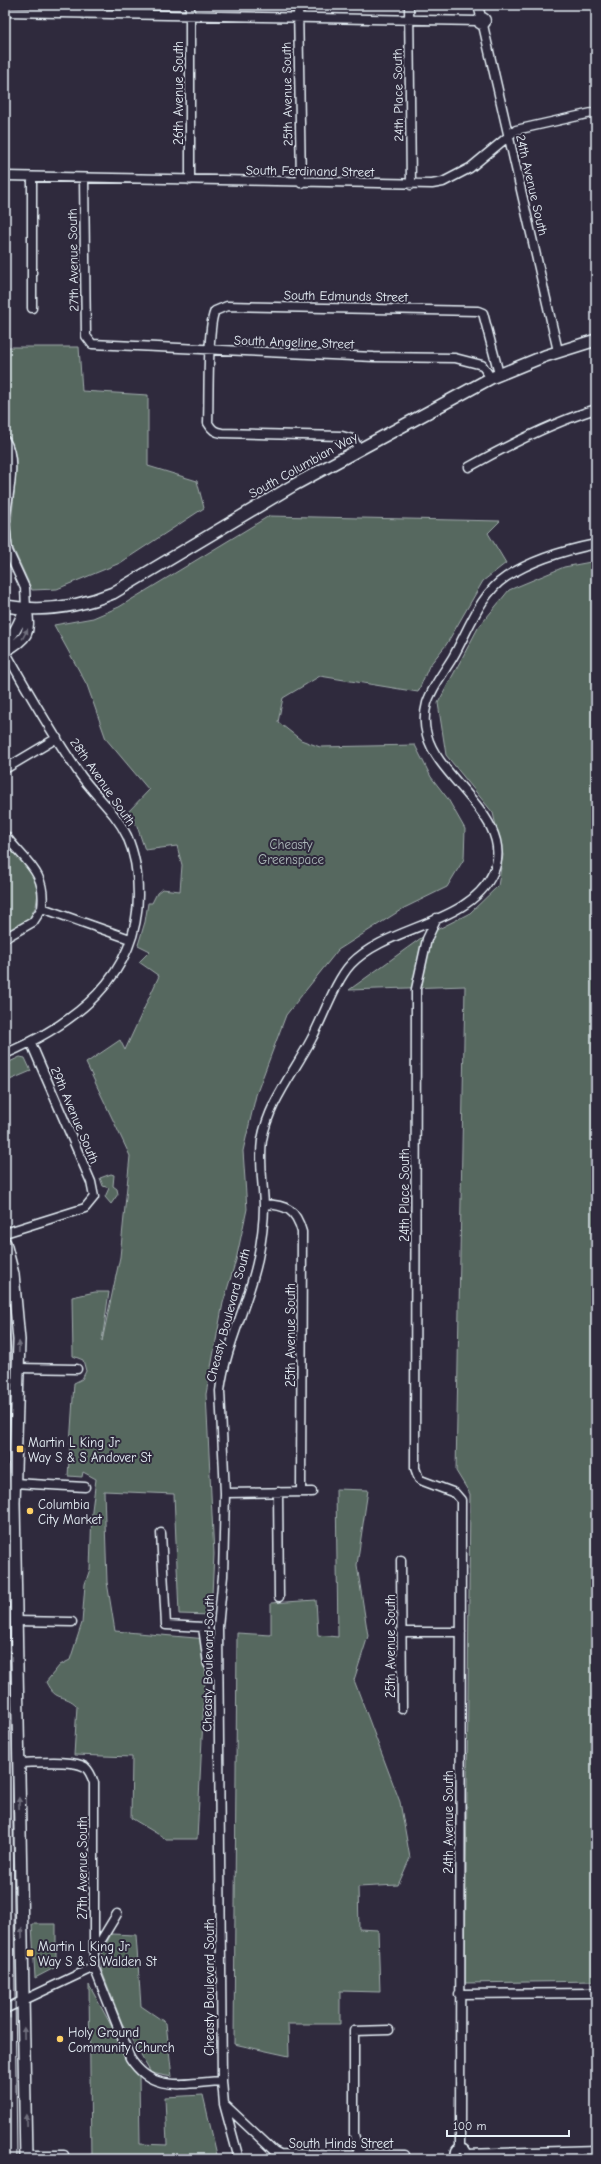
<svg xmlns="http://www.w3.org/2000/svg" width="601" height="2164" font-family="'Comic Neue',sans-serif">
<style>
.green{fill:#57675f;stroke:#a0acac}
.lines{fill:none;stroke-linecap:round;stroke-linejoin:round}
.minor-casing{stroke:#e8f1f8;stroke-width:11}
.tertiary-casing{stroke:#e8f1f8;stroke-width:13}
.secondary-casing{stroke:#e8f1f8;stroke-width:14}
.minor{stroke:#2f2a3d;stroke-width:8}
.tertiary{stroke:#2f2a3d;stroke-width:10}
.secondary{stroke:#2f2a3d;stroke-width:11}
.tram{stroke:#e8f1f8;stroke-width:1}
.oneway{fill:#70707e}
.poi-dot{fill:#ffd166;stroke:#2f2a3d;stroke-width:1.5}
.labels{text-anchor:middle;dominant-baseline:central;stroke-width:4;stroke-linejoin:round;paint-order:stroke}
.street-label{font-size:13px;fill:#e8f1f8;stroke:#2f2a3d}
.park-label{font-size:13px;fill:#aebabb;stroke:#2f2a3d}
.poi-label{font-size:13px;fill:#e8f1f8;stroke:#2f2a3d;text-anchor:start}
</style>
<rect width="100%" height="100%" fill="#2f2a3d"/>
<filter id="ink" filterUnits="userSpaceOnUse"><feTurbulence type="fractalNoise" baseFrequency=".025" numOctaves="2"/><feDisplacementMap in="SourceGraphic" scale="8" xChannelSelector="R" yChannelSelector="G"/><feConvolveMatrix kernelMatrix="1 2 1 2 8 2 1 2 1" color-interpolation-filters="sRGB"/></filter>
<g filter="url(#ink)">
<path class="green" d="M 5,347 L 79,347 L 82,391 L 148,395 L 148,466 L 197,481 L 204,508 L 120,563 L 57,589 L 32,590 L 12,546 L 11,526 L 15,482 L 16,459 L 13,446 L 5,434 Z
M 269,516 L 500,521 L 488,533 L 506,563 L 483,581 L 446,645 L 429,666 L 418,692 L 320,676 L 283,698 L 278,722 L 301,740 L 320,747 L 415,745 L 431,777 L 448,799 L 465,829 L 464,859 L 447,887 L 404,908 L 338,950 L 286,1015 L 256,1095 L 243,1151 L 247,1209 L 236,1260 L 223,1303 L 206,1394 L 214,1554 L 211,1615 L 179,1614 L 174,1494 L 104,1491 L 107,1582 L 115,1631 L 207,1639 L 197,1839 L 166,1839 L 131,1818 L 132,1757 L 74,1755 L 77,1706 C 65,1693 56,1703 46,1682 L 60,1665 L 70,1660 L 82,1623 L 85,1584 L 90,1569 L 92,1510 L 96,1479 L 83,1472 L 82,1477 L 68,1476 L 74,1383 L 82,1379 L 86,1371 L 83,1360 L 73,1356 L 72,1297 L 95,1292 L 109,1292 L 102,1341 L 120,1257 L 130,1156 L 86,1063 L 120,1040 L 125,1050 L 159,976 L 139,962 L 150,951 L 138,945 L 145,922 L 148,903 L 152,903 L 157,893 L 162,889 L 180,891 L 182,865 L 177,846 L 145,850 L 137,826 L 128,812 L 149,790 L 106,739 L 87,685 L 54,625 L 93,618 L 119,607 Z
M 596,561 L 596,1981 L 465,1983 L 470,1494 L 456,1471 L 465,986 L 349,990 L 421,938 L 470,913 L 498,886 L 503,855 L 493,813 L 446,755 L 438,703 L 478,628 L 509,590 L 564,567 Z
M 5,844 L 30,867 L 36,881 L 38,893 L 36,906 L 29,919 L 5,933 Z
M 20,1057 L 25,1058 L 31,1071 L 5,1082 L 5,1064 Z
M 111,1174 L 114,1175 L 113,1186 L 117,1189 L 118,1194 L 111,1204 L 105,1197 L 109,1188 L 103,1186 L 100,1178 Z
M 336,1489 L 368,1490 L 357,1565 L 368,1636 L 354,1680 L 400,1802 L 410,1858 L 398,1885 L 358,1887 L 359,1929 L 378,1930 L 380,1992 L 340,1991 L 340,2024 L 288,2024 L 289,2056 L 234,2044 L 237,1633 L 271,1635 L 271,1603 L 316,1600 L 318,1635 L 338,1637 Z
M 32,1924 L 56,1924 L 56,1967 L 35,1978 Z
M 111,1934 L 136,1935 L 141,2006 L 166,2023 L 172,2077 L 151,2073 L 122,2023 L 101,1969 L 103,1950 Z
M 89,1985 L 139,2076 L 140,2144 L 167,2145 L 165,2097 L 203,2095 L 218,2159 L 91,2159 Z"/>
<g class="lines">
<defs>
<path id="minor" d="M 84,5 L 84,14
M 190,5 L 190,180
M 298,5 L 301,183
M 409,5 L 411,185
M 478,5 L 481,17
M 5,12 L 478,21
M478 21a4 4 0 1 1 8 0a4 4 0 1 1-8 0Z
M 483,25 L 558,351
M 5,176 L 432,184 L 443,182 L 470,168 L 516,130 L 596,112
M 32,177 L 32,308
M 84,178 L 86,336 L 92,344 L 374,357 L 455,358 L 482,365 L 491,378
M 5,440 C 18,461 7,498 5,521
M 359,449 L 353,439 L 342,436 L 222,433 C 215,432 212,430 208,423 C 209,403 207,324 215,311 L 227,306 L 478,311 L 483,313 L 499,374
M 469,467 C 510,444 551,423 596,409
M 5,527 L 8,551 L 25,588 L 26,608
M 5,651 C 28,692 52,734 79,773 C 94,795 115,811 127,836 C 135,854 138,874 138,895 C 138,977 74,1024 5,1054
M 5,769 L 57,738
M 5,835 C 24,861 47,871 42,908
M 437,918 L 427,939 L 416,989 L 415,1468 L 419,1479 L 423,1481 L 455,1493 L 461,1500 L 460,2148
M 5,938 L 33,922 L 42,908 L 130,939
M 264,1204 C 286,1205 296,1209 302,1232 L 301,1492
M 5,1233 L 85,1208 L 94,1197 L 91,1182 L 31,1043
M 18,1368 L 77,1369
M 14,1483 L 85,1487
M 278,1492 L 279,1597
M 225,1493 L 312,1492
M 161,1533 L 166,1625 L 203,1627 L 208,1664 L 218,1677
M 401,1560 L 402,1709
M 16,1621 L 72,1622
M 402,1632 L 461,1632
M 18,1763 C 33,1763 74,1759 85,1767 C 90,1771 92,1777 94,1783 L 94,1967 L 130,2058 C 153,2094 184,2083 222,2081
M 94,1952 L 117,1914
M 459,1994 L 596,1993
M 5,2009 L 94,1967
M 225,2105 L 274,2151 L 280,2154 L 405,2155
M455.5 2153a5.5 5.5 0 1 1 11 0a5.5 5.5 0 1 1-11 0Z
M 466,2154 L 596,2150
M 26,2155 L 64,2155
M 364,2158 L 357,2146 L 354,2134 L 354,2031 L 389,2030
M 239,2159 L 224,2104 L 222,2081 L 218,1627 L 223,1576 L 225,1493 L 220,1391 C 225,1347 247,1307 257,1263 C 261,1244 264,1224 264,1205 C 263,1183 259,1161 262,1140 C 268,1104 294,1072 311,1040 C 323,1018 335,981 351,964 C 388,925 469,925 493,873 C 517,820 438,780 427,735 C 424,725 424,714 427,703 C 432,687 444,672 453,657 C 468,631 480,594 506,577 C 532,560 566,550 596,544"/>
<path id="tertiary" d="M 5,640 C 17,633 19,620 26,608
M 5,651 C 26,639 32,633 26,608"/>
<path id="secondary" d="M 5,606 C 41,612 79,607 113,593 L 294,485 L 491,378 L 545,356 L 596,340
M 5,1243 L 13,1274 L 19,1340 L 14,1502 L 26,2159"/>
</defs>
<use href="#minor" class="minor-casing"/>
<use href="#tertiary" class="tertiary-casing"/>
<use href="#secondary" class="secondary-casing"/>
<use href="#minor" class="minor"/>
<use href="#tertiary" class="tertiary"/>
<use href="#secondary" class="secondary"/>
<path class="tram" d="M 5,1289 L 11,1352 L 7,1514 L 12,1739 L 17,2159
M 5,1711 L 7,1784
M 10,1988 L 10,2018"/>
</g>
<defs><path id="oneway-solid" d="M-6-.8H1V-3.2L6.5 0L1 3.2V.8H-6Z"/></defs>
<g class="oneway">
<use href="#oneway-solid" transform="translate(25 634) rotate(-62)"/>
<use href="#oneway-solid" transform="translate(19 1347) rotate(-89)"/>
<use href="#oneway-solid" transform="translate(19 1803) rotate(-91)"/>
<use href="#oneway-solid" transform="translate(22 1933) rotate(-91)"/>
<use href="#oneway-solid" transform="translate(24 2033) rotate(-91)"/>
<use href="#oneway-solid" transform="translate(26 2120) rotate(-91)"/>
</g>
</g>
<g class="poi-dot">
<rect x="16" y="1445" width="8" height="8" rx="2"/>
<circle cx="30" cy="1511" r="4"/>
<rect x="26" y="1949" width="8" height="8" rx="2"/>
<circle cx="60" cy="2039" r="4"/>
</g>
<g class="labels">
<g class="street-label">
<text transform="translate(178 93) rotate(-90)">26th Avenue South</text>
<text transform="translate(287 94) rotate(-91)">25th Avenue South</text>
<text transform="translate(398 95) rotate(-91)">24th Place South</text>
<text transform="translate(310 171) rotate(1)">South Ferdinand Street</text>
<text transform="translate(532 185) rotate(77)">24th Avenue South</text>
<text transform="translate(73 260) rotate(-91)">27th Avenue South</text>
<text transform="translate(346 296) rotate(1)">South Edmunds Street</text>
<text transform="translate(294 342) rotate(2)">South Angeline Street</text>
<text transform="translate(303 465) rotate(-29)">South Columbian Way</text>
<text transform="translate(103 782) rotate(55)">28th Avenue South</text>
<text transform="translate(75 1115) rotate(67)">29th Avenue South</text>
<text transform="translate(404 1195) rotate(-90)">24th Place South</text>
<text transform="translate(228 1315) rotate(-75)">Cheasty Boulevard South</text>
<text transform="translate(290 1335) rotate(-90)">25th Avenue South</text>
<text transform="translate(390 1646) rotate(-90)">25th Avenue South</text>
<text transform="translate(208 1663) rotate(-89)">Cheasty Boulevard South</text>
<text transform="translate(448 1822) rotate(-90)">24th Avenue South</text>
<text transform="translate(82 1868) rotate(-90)">27th Avenue South</text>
<text transform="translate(209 1987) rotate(-90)">Cheasty Boulevard South</text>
<text x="341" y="2143">South Hinds Street</text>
</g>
<g class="park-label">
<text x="291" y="844">Cheasty<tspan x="291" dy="15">Greenspace</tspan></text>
</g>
<g class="poi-label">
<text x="28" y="1442">Martin L King Jr<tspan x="28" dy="15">Way S &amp; S Andover St</tspan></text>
<text x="38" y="1504">Columbia<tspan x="38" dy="15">City Market</tspan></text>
<text x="38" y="1946">Martin L King Jr<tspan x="38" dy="15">Way S &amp; S Walden St</tspan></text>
<text x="68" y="2032">Holy Ground<tspan x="68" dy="15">Community Church</tspan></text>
</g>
</g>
<rect width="601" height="2164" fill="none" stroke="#2f2a3d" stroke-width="20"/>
<rect x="10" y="10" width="581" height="2144" fill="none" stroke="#e8f1f8" stroke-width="1.5" filter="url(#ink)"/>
<path d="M447 2130v6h122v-6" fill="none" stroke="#e8f1f8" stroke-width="2"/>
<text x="453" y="2130" font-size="12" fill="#e8f1f8" stroke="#2f2a3d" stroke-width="3" paint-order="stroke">100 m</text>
</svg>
